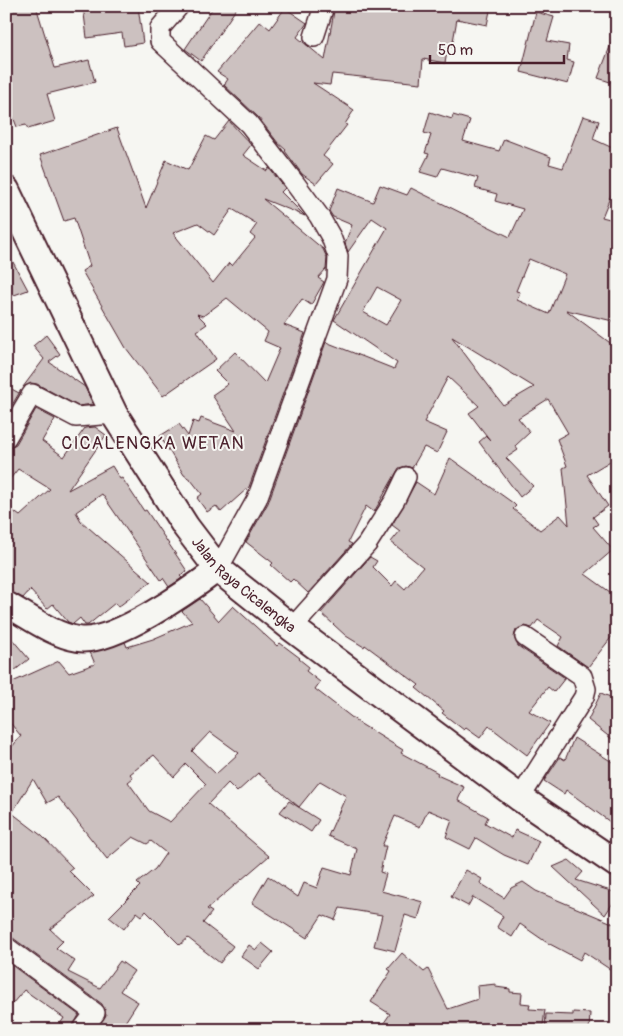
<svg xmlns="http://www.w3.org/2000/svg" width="623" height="1036" font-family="Pangolin,sans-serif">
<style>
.building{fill:#ccc1c0;stroke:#4a1f2b;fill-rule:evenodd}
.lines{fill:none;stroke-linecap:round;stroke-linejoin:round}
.minor-casing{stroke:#4a1f2b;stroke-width:22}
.tertiary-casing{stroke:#4a1f2b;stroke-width:28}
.secondary-casing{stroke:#4a1f2b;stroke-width:30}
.minor{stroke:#f6f6f2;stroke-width:19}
.tertiary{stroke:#f6f6f2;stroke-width:24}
.secondary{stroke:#f6f6f2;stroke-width:26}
.labels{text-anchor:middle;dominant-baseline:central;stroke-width:4;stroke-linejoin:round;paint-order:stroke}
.street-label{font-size:15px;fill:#4a1f2b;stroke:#f6f6f2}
.quarter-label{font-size:18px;letter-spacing:1px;fill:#4a1f2b;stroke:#f6f6f2}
</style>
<rect width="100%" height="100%" fill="#f6f6f2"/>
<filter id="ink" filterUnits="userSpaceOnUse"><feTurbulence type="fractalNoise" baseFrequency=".02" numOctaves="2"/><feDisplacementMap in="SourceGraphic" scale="10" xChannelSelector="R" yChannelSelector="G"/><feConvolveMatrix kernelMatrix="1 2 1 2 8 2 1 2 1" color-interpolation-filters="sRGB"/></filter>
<g filter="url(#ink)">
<path class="building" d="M 6,6 L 36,6 L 55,68 L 89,60 L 95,82 L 47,94 L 55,121 L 28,129 L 26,125 L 17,127 L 6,99 Z
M 83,6 L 138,6 L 143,43 L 124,46 L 122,33 L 87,38 Z
M 214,6 L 238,6 L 201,61 L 185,49 Z
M 335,6 L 491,6 L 487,25 L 457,19 L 452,47 L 448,47 L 445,63 L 423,59 L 421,83 L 332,74 L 330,85 L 313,83 L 354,110 L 345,124 L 347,125 L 323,156 L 333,164 L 316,184 L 302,174 L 285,151 L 286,150 L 278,143 L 258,117 L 224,85 L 228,79 L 217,72 L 260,21 L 270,29 L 285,8 L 307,23 L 297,37 L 325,60 Z
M 536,12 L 554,17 L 547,41 L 569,45 L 567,60 L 574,62 L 568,84 L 521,72 Z
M 616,31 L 617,72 L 613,83 L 598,78 Z
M 430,112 L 452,119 L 453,115 L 470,120 L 463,141 L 499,151 L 504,139 L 551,157 L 549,164 L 563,168 L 583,116 L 599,121 L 593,139 L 617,150 L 617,180 L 602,217 L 617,221 L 617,322 L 566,310 L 617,348 L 617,457 L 587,475 L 608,506 L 593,517 L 598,524 L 593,527 L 613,550 L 585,574 L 617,597 L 617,630 L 588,667 L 558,646 L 563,637 L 538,620 L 532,628 L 525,626 L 516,630 L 514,637 L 518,646 L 565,678 L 554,692 L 548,687 L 529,711 L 550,723 L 527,755 L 489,726 L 480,738 L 466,728 L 464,730 L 442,713 L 444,711 L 416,688 L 419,685 L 365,645 L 364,647 L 346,636 L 321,613 L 370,557 L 377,561 L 373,567 L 392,586 L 396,581 L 405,589 L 423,567 L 391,542 L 400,531 L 392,525 L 416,482 L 434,494 L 450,458 L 513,503 L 516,506 L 513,509 L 540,530 L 560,515 L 569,525 L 563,468 L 567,466 L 557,439 L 568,433 L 548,399 L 518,418 L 530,432 L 515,446 L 518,450 L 506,458 L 533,486 L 520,497 L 479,442 L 486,436 L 490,440 L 469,413 L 479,406 L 448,377 L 424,422 L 447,432 L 437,453 L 424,447 L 412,468 L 406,466 L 399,468 L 374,512 L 366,506 L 348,542 L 352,544 L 308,593 L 293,579 L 290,582 L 271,565 L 273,563 L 246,542 L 268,503 L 326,342 L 394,369 L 397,363 L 334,320 L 387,228 L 372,218 L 348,252 L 345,243 L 352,225 L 333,217 L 329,211 L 338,188 L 373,202 L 380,185 L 407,195 L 411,188 L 510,237 L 523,209 L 495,201 L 497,194 L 475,188 L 478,178 L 442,168 L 437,177 L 420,172 L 429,154 L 425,153 L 431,135 L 424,133 ZM 529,259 L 565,274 L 549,314 L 517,300 L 520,292 L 516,291 ZM 377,287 L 401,300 L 386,325 L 363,312 ZM 452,337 L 534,387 L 503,405 Z
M 229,121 L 251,145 L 243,155 L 267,171 L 269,168 L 285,188 L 281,192 L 305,216 L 263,199 L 323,249 L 327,258 L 326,269 L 318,278 L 324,282 L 311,305 L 302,299 L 284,325 L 305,333 L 249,487 L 221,512 L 216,506 L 207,512 L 197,498 L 202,494 L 191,480 L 184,475 L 160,436 L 179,424 L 188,436 L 193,421 L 199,423 L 201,418 L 236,431 L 212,395 L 228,384 L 215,371 L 235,352 L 265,383 L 280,348 L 264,341 L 268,332 L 227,298 L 203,316 L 197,314 L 207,324 L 197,331 L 216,359 L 163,396 L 126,348 L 82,271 L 90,266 L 74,218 L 64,221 L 40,155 L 117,128 L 146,208 L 166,160 L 188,170 L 206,136 L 214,140 ZM 232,209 L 257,224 L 250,234 L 255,238 L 232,266 L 229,263 L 213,283 L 173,233 L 198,223 L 214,235 Z
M 6,249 L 28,290 L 6,298 Z
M 46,335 L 60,354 L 49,362 L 85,387 L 93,404 L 78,406 L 37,384 L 31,383 L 23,387 L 44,359 L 33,346 Z
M 6,386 L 19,393 L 21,390 L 6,415 Z
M 36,409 L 55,419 L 42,441 L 64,457 L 85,428 L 95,427 L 106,435 L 68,490 L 112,466 L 120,479 L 122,478 L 144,511 L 146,510 L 187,571 L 180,576 L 182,578 L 169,587 L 163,578 L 161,580 L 102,494 L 76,512 L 81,521 L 151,582 L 118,607 L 115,603 L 88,625 L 85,625 L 80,618 L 73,624 L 68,622 L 53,604 L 47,609 L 30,590 L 23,598 L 6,590 L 6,506 L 20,516 L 50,489 L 18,469 L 6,484 L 6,449 L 16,444 Z
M 200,599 L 219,621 L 233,606 L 277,646 L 280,643 L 300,658 L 299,659 L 309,667 L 306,671 L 320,682 L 315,689 L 359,723 L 403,750 L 401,753 L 438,773 L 437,775 L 464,787 L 458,800 L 488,817 L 485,823 L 512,838 L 515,830 L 539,841 L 528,865 L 504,855 L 476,838 L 470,849 L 446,837 L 452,820 L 428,810 L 420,827 L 395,816 L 382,846 L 386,846 L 380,872 L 386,874 L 381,891 L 423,902 L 418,919 L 405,915 L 395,951 L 374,946 L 382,915 L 340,908 L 335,920 L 322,915 L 307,938 L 252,903 L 268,876 L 298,897 L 304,883 L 317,888 L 324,867 L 351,875 L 357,849 L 328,836 L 346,796 L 320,781 L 299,807 L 258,773 L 237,792 L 228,783 L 208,804 L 269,856 L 207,909 L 212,912 L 203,923 L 233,946 L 220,963 L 188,938 L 180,945 L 146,911 L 142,916 L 137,912 L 124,929 L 109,917 L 140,886 L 137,883 L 155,869 L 166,853 L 151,841 L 147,844 L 133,837 L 107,859 L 58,797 L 47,803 L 33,779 L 12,813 L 42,836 L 73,868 L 69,871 L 94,896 L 50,929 L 63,941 L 56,948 L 75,961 L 68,972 L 100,988 L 120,961 L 134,971 L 120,991 L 138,1002 L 120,1030 L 96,1030 L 106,1015 L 102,1004 L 13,938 L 6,936 L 6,754 L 21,736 L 6,718 L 6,685 L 59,661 L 69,673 L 95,664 L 90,652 L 125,642 L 127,647 L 153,639 L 192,622 L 182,611 ZM 210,732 L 239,753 L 216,774 L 192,751 ZM 154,755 L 174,777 L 186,764 L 206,784 L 170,822 L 149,811 L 128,782 L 133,778 L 130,774 Z
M 6,632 L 29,659 L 14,671 L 6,662 Z
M 601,693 L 617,700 L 617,743 L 588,720 Z
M 574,738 L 617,765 L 617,827 L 566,790 L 564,794 L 544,781 L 560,757 L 565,760 Z
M 289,801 L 319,820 L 311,832 L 280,812 Z
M 569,860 L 583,872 L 576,880 L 617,893 L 617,897 L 605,915 L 553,867 Z
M 466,870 L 482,879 L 480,883 L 504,898 L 511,888 L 523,882 L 536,891 L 617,925 L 617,961 L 611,970 L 584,952 L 580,960 L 546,942 L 520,924 L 512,937 L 497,927 L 503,916 L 473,897 L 468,906 L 451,897 Z
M 262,943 L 273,952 L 259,969 L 241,956 L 249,945 L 256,950 Z
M 402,953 L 424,972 L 428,969 L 448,1009 L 478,999 L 477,986 L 496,984 L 496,987 L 510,989 L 510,992 L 522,993 L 521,1003 L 530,1004 L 529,1009 L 545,1010 L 543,1025 L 516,1023 L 516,1030 L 379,1030 L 390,1014 L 371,1002 L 391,971 L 388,969 Z
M 6,961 L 79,1015 L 71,1030 L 56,1030 L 64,1018 L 24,990 L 6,1011 Z
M 573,1012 L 590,1013 L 589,1030 L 545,1030 L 546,1014 L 573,1015 Z"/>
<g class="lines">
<defs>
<path id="minor" d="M 179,6 L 160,28 L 160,41 L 249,124 L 294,182 L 319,216 L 331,237 L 338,256 L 337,279 L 257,499 L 218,569
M 314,37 L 324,6
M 6,438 L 32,394 L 76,417 L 114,414
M 292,628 L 367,544 L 395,500 L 406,477
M 520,798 L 584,697 L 586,689 L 582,676 L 525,637
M 6,947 L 95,1013 L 82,1030"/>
<path id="tertiary" d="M 6,604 C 28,616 53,635 78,639 C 113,645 190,590 218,569"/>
<g id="secondary">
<path id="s1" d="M 6,190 L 114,414 L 186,527 L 218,569 L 292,628 L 520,798 L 617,864"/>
</g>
</defs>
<use href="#minor" class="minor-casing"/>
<use href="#tertiary" class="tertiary-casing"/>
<use href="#secondary" class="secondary-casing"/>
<use href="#minor" class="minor"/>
<use href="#tertiary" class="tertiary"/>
<use href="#secondary" class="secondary"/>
</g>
</g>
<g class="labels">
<g class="street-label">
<text stroke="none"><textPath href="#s1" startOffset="465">Jalan Raya Cicalengka</textPath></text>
</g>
<g class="quarter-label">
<text x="153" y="443">CICALENGKA WETAN</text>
</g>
</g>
<rect width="623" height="1036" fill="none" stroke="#f6f6f2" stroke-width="25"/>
<rect x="12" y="12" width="598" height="1011" fill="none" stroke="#4a1f2b" stroke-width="2" filter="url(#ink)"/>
<path d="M430 55v8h134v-8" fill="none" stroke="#4a1f2b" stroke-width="2.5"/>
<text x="438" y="55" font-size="15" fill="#4a1f2b" stroke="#f6f6f2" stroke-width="4" paint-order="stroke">50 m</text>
</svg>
